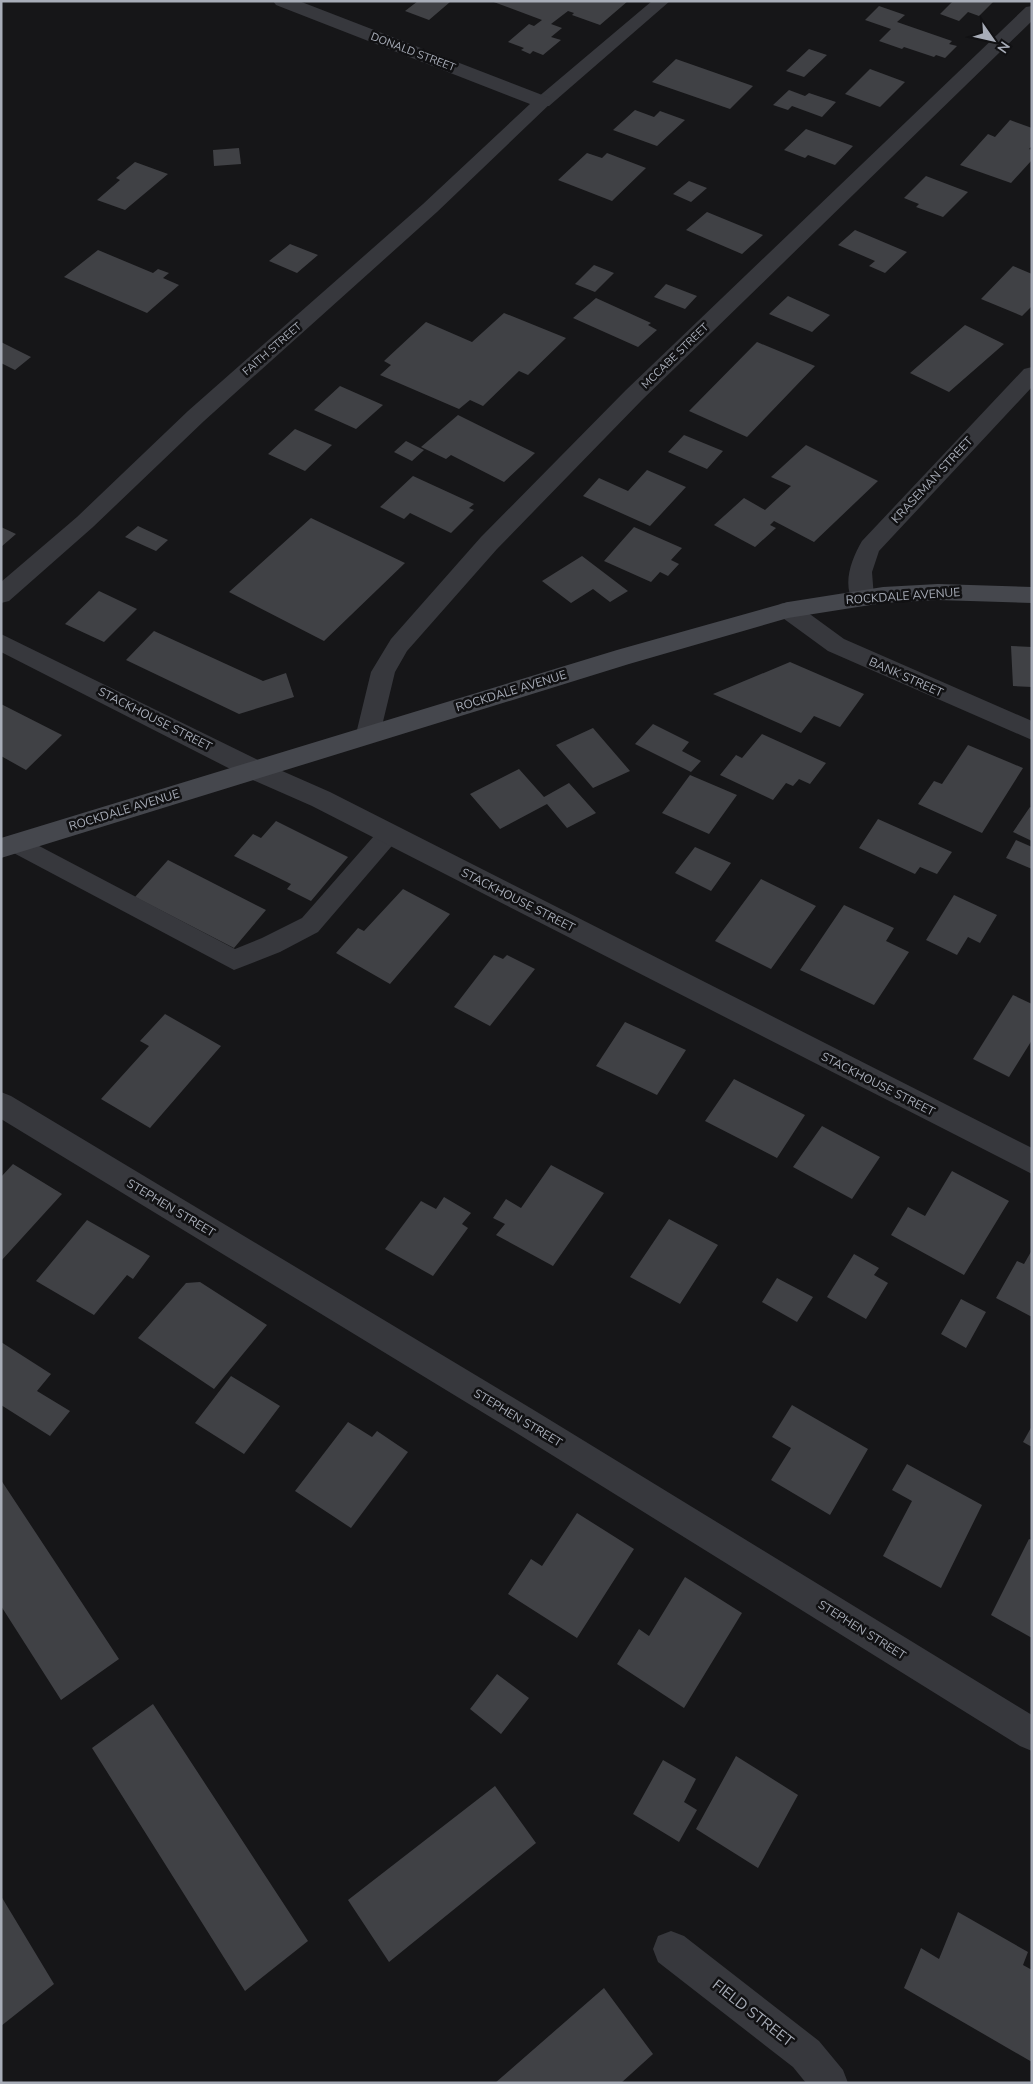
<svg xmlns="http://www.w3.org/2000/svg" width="1033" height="2084" font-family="'Nunito Sans',sans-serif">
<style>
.building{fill:#404145}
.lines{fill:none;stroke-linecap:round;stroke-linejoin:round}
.service{fill:#37383d;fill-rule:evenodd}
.minor{fill:#37383d;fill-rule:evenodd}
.secondary{fill:#45474d;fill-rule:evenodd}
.labels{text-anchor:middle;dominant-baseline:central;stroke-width:5;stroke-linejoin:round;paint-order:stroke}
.far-street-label{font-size:11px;fill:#a8adb8;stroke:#111113}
.street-label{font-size:12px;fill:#a8adb8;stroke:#111113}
.near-street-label{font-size:15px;fill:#a8adb8;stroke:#111113}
</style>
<rect width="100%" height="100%" fill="#161618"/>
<path class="building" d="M 418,1 L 447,1 L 450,2 L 429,20 L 405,11 Z
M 491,1 L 628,1 L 600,25 L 572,15 L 574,13 L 568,11 L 551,24 L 562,28 L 551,37 L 561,40 L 543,55 L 533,51 L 530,54 L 521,50 L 524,48 L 508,42 L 529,24 L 534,26 L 542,20 Z
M 953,1 L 994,1 L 979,16 L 968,12 L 959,21 L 940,14 Z
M 879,6 L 905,15 L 897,22 L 952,41 L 949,44 L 957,46 L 945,58 L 936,55 L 934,57 L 904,47 L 902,49 L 879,41 L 891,29 L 865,20 Z
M 809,49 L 827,55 L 804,77 L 786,71 Z
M 676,59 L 753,86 L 730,109 L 652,82 Z
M 870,69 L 905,82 L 880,107 L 845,94 Z
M 789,90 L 805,96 L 809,93 L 836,102 L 822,117 L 792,106 L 788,110 L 773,105 Z
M 635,110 L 654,117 L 660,111 L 685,120 L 657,146 L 613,130 Z
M 1010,120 L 1032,128 L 1032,146 L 1029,149 L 1032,150 L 1032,160 L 1011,183 L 960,165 L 988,134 L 995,137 Z
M 806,129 L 853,146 L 835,165 L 808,155 L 805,158 L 784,150 Z
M 239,148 L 241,164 L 214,166 L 213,150 Z
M 587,153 L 602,158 L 607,153 L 646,168 L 612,201 L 558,180 Z
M 135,162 L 168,174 L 125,210 L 97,200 L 120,180 L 116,178 Z
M 926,176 L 968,192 L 943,217 L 916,207 L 919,204 L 904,198 Z
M 689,181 L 707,188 L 691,202 L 673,194 Z
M 707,212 L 763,235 L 742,254 L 686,230 Z
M 855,230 L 907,252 L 885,273 L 869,266 L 875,261 L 838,245 Z
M 290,244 L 318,255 L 297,273 L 269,261 Z
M 98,250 L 153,273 L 158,269 L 169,273 L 163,278 L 179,285 L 147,313 L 64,277 Z
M 594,265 L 614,273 L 595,292 L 575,284 Z
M 1013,266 L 1032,274 L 1032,306 L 1022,316 L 981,299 Z
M 666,284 L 697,296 L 685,309 L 654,297 Z
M 788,296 L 830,315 L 812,332 L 769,314 Z
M 596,298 L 651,323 L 648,325 L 657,330 L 638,347 L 573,318 Z
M 504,313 L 566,338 L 528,375 L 519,371 L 483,406 L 470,400 L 459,409 L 380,375 L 391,365 L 384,361 L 426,322 L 472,342 Z
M 965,325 L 1004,344 L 949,392 L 910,373 Z
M 1,342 L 31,357 L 15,370 L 1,363 Z
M 757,342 L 815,366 L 747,437 L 689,411 Z
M 340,386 L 383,405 L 356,429 L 314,410 Z
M 458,415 L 535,453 L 504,482 L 451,455 L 446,459 L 421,447 Z
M 295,429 L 332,445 L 305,471 L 268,454 Z
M 684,435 L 723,451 L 707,469 L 668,452 Z
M 406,441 L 424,450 L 412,461 L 394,452 Z
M 806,445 L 878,481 L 814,542 L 774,521 L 770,525 L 776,528 L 755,547 L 714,525 L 744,498 L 765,510 L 791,486 L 771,477 Z
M 647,470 L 686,487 L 650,526 L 583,496 L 599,478 L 628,491 Z
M 413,476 L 474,504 L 469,508 L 474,510 L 451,533 L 410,513 L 404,519 L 380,507 Z
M 311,518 L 405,563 L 324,641 L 229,592 Z
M 138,526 L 168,540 L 156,551 L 125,537 Z
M 1,527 L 16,534 L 1,547 Z
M 634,527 L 682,548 L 671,560 L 679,564 L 668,576 L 660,572 L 651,582 L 604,561 Z
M 582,556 L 628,591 L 610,602 L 593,589 L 571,603 L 542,581 Z
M 99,591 L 137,609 L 104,642 L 65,624 Z
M 154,631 L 263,681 L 286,673 L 294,697 L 239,714 L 126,660 Z
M 1011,646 L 1032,647 L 1032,687 L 1013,686 Z
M 790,662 L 864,694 L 840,727 L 814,716 L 801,733 L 713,694 Z
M 1,704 L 62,735 L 26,770 L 1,756 Z
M 653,724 L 689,742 L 682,751 L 701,761 L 691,772 L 635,744 Z
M 593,728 L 630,771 L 593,788 L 556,745 Z
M 762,734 L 826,763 L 810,784 L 799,779 L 793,786 L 786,783 L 773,800 L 720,775 L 736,755 L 742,758 Z
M 968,745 L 1023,768 L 982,833 L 918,804 L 934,781 L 942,784 Z
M 519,769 L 544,797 L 569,783 L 596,813 L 567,828 L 547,804 L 500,829 L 470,794 Z
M 690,775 L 737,795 L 709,834 L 662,813 Z
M 1030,807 L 1032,808 L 1032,841 L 1013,832 Z
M 878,819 L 952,852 L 937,874 L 920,867 L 915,874 L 859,848 Z
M 276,821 L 348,857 L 311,901 L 287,889 L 291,884 L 234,856 L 253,834 L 261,838 Z
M 1016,840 L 1032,847 L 1032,869 L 1006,858 Z
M 695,847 L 731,863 L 711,891 L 675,873 Z
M 168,860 L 266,910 L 234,948 L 135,897 Z
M 761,879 L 816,906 L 771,969 L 715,941 Z
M 403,889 L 450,914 L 390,984 L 336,953 L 358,928 L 364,931 Z
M 954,895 L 997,915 L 980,943 L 968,937 L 957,955 L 926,940 Z
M 844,905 L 894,928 L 886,941 L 909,952 L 874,1005 L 800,970 Z
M 494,955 L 503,959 L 507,955 L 535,969 L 490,1026 L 454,1007 Z
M 1013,995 L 1032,1004 L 1032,1040 L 1009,1077 L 973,1059 Z
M 165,1014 L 221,1046 L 150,1128 L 101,1099 L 149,1046 L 140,1041 Z
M 625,1022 L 686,1050 L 657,1095 L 596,1066 Z
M 734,1079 L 805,1115 L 777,1158 L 705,1121 Z
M 822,1126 L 880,1157 L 852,1199 L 793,1167 Z
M 13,1164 L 62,1194 L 1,1261 L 1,1177 Z
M 551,1165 L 604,1193 L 553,1266 L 496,1235 L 505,1224 L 493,1218 L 506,1199 L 521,1208 Z
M 952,1171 L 1009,1201 L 964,1275 L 891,1235 L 908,1207 L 925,1216 Z
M 444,1197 L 471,1213 L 462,1224 L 468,1228 L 433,1276 L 385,1249 L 421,1201 L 436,1209 Z
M 669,1219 L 718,1245 L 680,1304 L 630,1277 Z
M 87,1220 L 150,1256 L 133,1279 L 127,1275 L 94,1315 L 36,1281 Z
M 1032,1250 L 1032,1317 L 996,1298 L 1017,1261 L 1024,1264 Z
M 854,1254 L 879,1268 L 874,1275 L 888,1283 L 866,1319 L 827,1297 Z
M 777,1278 L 813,1297 L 797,1322 L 762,1302 Z
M 200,1282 L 267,1325 L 214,1389 L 138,1338 L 186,1283 Z
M 961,1299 L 986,1312 L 966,1348 L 941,1334 Z
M 1,1342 L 51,1374 L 37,1391 L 70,1411 L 50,1436 L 1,1405 Z
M 231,1376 L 280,1406 L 244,1454 L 195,1423 Z
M 792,1405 L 868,1449 L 830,1515 L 771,1480 L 791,1448 L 772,1437 Z
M 348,1422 L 372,1437 L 377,1431 L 408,1452 L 351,1528 L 295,1491 Z
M 1032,1426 L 1032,1447 L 1023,1442 Z
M 907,1464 L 982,1505 L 941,1588 L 883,1556 L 912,1501 L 892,1490 Z
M 1,1480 L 119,1659 L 61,1700 L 1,1606 Z
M 577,1513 L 634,1549 L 577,1638 L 508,1594 L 531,1559 L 542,1566 Z
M 1029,1539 L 1032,1540 L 1032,1638 L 991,1615 Z
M 685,1577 L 742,1613 L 684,1708 L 617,1664 L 639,1629 L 649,1636 Z
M 497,1674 L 529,1698 L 501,1734 L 470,1709 Z
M 153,1704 L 308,1941 L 245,1991 L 92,1748 Z
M 736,1756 L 798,1795 L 758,1868 L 696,1829 Z
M 663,1760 L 696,1779 L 684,1802 L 697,1810 L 679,1842 L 633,1814 Z
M 495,1786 L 536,1843 L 389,1962 L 348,1900 Z
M 1,1896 L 54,1984 L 1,2026 Z
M 958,1912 L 1028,1952 L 1023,1965 L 1032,1970 L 1032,2062 L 904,1988 L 921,1948 L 939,1959 Z
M 604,1988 L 653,2054 L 621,2083 L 495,2083 Z"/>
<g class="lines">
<path class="service" d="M 652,1 L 670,1 L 549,106 L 537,106 L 534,102 L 537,98 Z
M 389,825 L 397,828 L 401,834 L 397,840 L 318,932 L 280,952 L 234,970 L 8,850 L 4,844 L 8,838 L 16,835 L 24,838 L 235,949 L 262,938 L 302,918 L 381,828 Z"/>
<path class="minor" d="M 273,1 L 299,1 L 550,98 L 552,102 L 437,212 L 204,421 L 93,527 L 9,601 L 1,603 L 1,582 L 77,517 L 188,411 L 423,204 L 530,104 L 276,5 Z
M 1032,6 L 1032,21 L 642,400 L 497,549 L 407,651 L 395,672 L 380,734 L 377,740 L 368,743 L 359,740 L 356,734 L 371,672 L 391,639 L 481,537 L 626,390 L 1026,7 Z
M 1032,367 L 1032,387 L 879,551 L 872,572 L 874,598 L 870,604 L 862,606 L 854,604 C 842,584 851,560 862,541 L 1024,369 Z
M 788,602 L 796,604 L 844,639 L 1032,721 L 1032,740 L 828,651 L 780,616 L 776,610 L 780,604 Z
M 1,634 L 264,763 L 330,792 L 1032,1148 L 1032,1174 L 312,806 L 246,777 L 1,652 Z
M 1,1092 L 11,1096 L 537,1412 L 1032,1715 L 1032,1751 L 1020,1746 L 515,1432 L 1,1119 Z
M 671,1931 L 684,1936 L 819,2041 L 843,2070 L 848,2083 L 806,2083 L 793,2067 L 658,1962 L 653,1949 L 658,1936 Z"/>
<path class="secondary" d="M 938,584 L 1032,587 L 1032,603 L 938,600 L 883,603 L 788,618 L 629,664 L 1,858 L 1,838 L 617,650 L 788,602 L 883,587 Z"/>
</g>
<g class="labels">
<g class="far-street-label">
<text transform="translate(413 52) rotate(21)">DONALD STREET</text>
<text transform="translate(272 349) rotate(-41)">FAITH STREET</text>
<text transform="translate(675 356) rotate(-44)">MCCABE STREET</text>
</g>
<g class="street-label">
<text transform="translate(932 480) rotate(-47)">KRASEMAN STREET</text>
<text transform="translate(903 596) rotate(-4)">ROCKDALE AVENUE</text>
<text transform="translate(906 677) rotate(24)">BANK STREET</text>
<text transform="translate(511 691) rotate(-17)">ROCKDALE AVENUE</text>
<text transform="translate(155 719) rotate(27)">STACKHOUSE STREET</text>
<text transform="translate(124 810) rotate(-17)">ROCKDALE AVENUE</text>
<text transform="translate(518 900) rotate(27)">STACKHOUSE STREET</text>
<text transform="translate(878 1084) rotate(27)">STACKHOUSE STREET</text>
<text transform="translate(171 1208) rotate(31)">STEPHEN STREET</text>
<text transform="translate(518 1418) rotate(31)">STEPHEN STREET</text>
<text transform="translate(862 1630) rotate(32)">STEPHEN STREET</text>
</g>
<g class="near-street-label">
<text transform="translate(753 2013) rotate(38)">FIELD STREET</text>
</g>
</g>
<rect width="1033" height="2084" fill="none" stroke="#a8adb8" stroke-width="5"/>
<g transform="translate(993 40) rotate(124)" stroke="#111113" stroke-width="4" paint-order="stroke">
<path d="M0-4L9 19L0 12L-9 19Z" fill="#a8adb8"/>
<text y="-8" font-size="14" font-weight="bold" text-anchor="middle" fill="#a8adb8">N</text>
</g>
</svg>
